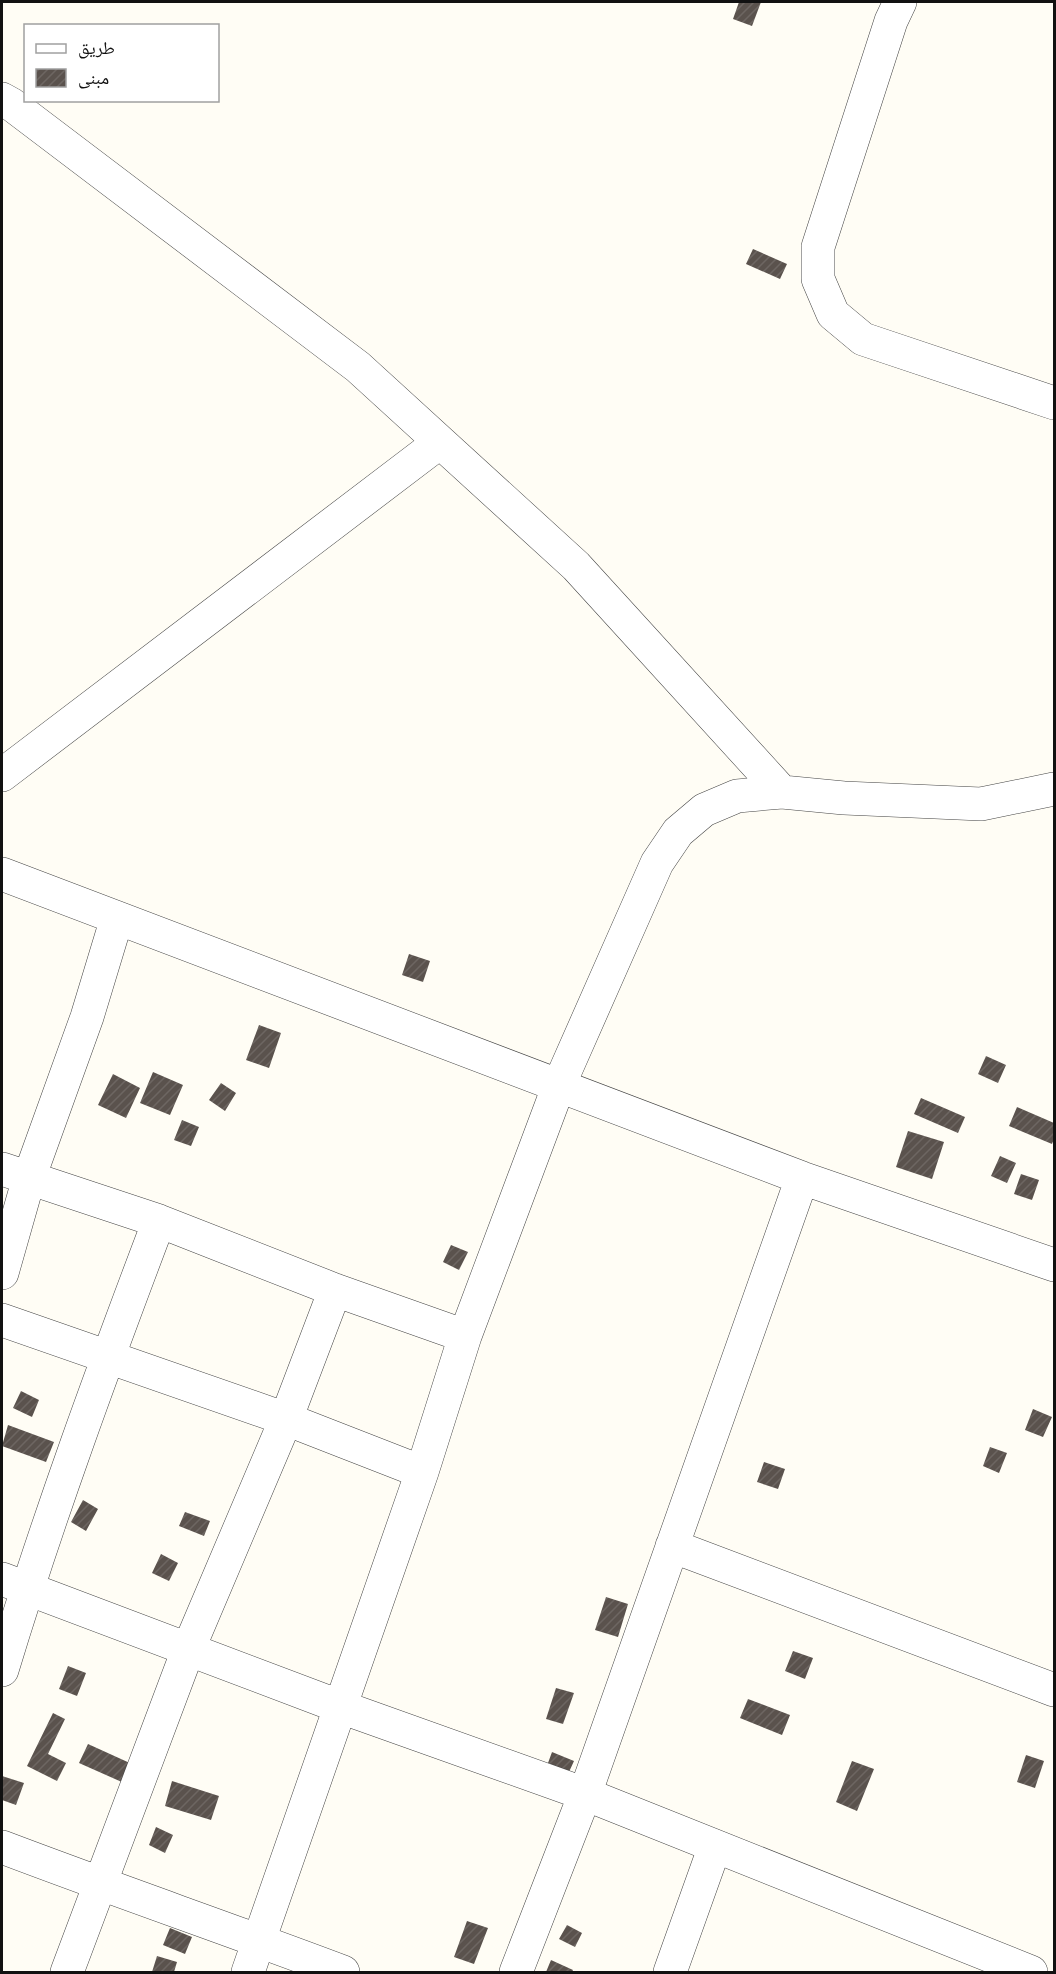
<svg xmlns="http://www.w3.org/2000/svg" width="1056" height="1974" font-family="'Source Serif 4','Noto Naskh Arabic',serif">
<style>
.building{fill:url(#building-hatch)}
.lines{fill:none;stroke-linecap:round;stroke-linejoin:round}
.minor-casing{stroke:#444;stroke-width:34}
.minor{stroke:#fff;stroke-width:33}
</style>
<defs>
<pattern id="building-hatch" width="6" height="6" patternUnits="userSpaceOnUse" patternTransform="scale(1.5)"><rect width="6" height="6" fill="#5a524d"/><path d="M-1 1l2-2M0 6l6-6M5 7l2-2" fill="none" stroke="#6d6662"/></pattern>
</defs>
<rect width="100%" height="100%" fill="#fffdf5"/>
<path class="building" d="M 739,2 L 761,2 L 752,26 L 733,19 Z
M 753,249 L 787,264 L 780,279 L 746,264 Z
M 409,954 L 430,961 L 423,982 L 402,975 Z
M 259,1025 L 281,1033 L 269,1068 L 246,1060 Z
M 986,1056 L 1006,1065 L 998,1083 L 978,1074 Z
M 153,1072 L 183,1085 L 170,1115 L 140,1103 Z
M 113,1074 L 140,1088 L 126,1118 L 98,1105 Z
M 221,1083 L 236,1093 L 225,1111 L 209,1100 Z
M 921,1098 L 965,1117 L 958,1133 L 914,1114 Z
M 1017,1107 L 1054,1123 L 1054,1139 L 1052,1144 L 1009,1126 Z
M 182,1120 L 199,1127 L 191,1146 L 174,1140 Z
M 908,1131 L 944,1142 L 932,1179 L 896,1167 Z
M 1000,1156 L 1016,1163 L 1007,1183 L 991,1176 Z
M 1021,1174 L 1039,1180 L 1032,1200 L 1014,1194 Z
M 451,1245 L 468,1252 L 459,1270 L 443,1262 Z
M 21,1391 L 39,1400 L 32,1417 L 13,1408 Z
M 1033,1409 L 1052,1417 L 1043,1437 L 1025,1430 Z
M 8,1425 L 54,1442 L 46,1462 L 2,1446 Z
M 990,1447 L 1007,1453 L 999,1473 L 983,1466 Z
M 764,1462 L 785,1469 L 778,1489 L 757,1482 Z
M 83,1500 L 98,1509 L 86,1531 L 71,1522 Z
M 185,1512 L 210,1521 L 204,1536 L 179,1526 Z
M 161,1554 L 178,1563 L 169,1581 L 152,1573 Z
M 606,1597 L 628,1604 L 618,1637 L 595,1630 Z
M 793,1651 L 813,1658 L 805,1679 L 785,1671 Z
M 68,1666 L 86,1673 L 77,1696 L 59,1689 Z
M 556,1688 L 574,1693 L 563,1724 L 546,1719 Z
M 748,1699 L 790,1715 L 782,1735 L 740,1718 Z
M 53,1713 L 65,1719 L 48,1754 L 66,1763 L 57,1781 L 27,1766 Z
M 88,1744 L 132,1764 L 124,1783 L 79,1763 Z
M 552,1752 L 574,1761 L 569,1772 L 548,1763 Z
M 1026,1755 L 1044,1761 L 1035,1788 L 1017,1782 Z
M 852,1761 L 874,1769 L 857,1811 L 836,1802 Z
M 2,1776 L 24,1783 L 16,1805 L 2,1800 Z
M 172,1781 L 219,1796 L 211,1820 L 165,1806 Z
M 156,1827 L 173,1835 L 165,1853 L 149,1845 Z
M 467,1921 L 488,1928 L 474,1964 L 454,1957 Z
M 567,1925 L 582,1933 L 575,1947 L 559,1939 Z
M 170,1928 L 192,1937 L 185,1954 L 163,1945 Z
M 157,1956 L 177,1962 L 174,1972 L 152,1972 Z
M 551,1960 L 573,1970 L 572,1972 L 546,1972 Z"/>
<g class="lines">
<defs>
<path id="minor" d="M 900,2 L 891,21 L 818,247 L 818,279 L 833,314 L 863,339 L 1054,403
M 2,99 L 11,104 L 358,367 L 576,566 L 782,792
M 2,775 L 440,442
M 2,874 L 802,1178 L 1054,1265
M 2,1169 L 159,1221 L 335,1290 L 465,1336
M 2,1273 L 29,1178 L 87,1017 L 117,918
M 2,1320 L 286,1419 L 422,1472
M 672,1546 L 1054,1690
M 2,1579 L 341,1707 L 585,1794 L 1031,1972
M 2,1670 C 48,1518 103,1369 159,1221
M 2,1847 C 115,1890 229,1929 343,1972
M 67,1972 L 188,1650 L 286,1419 L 335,1290
M 248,1972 L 422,1472 L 465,1336 L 559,1085 L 657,863 L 678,832 L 704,810 L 737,796 L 782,792 L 844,798 L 981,804 L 1054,789
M 516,1972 L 585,1794 L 802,1178
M 670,1972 L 715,1846"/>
</defs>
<use href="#minor" class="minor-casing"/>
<use href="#minor" class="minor"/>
</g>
<rect width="1056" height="1974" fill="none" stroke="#111111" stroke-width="6"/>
<rect x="24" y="24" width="195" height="78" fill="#ffffff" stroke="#a0a0a0" stroke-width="1.5"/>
<rect x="36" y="44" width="30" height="9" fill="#ffffff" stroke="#a0a0a0" stroke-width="1.5"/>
<text x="78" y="54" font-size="18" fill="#111111">طريق</text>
<rect x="36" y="69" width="30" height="18" fill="url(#building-hatch)" stroke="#a0a0a0" stroke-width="1.5"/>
<text x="78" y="84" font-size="18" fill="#111111">مبنى</text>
</svg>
